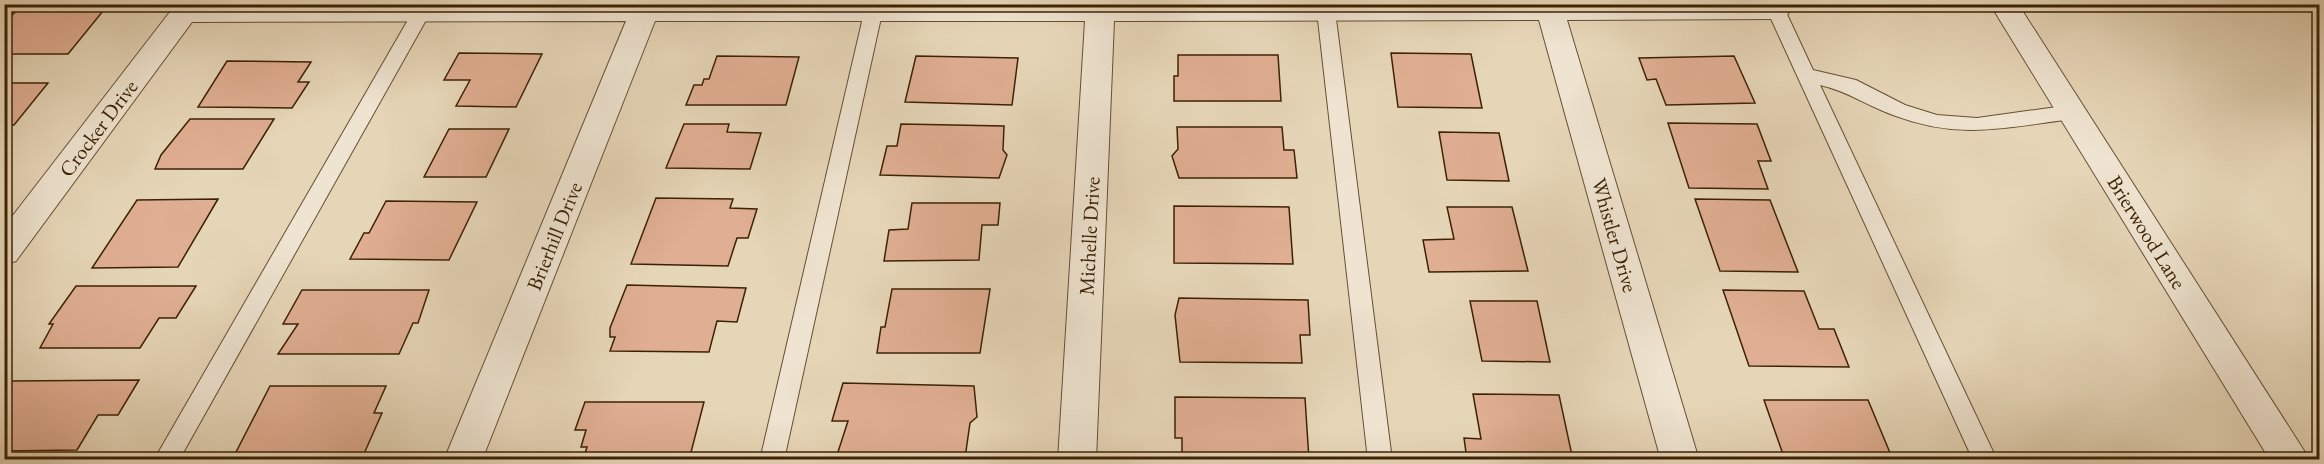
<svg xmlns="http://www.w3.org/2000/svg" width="2324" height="464" font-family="'EB Garamond',serif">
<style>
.building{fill:#e0ae92;stroke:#3c2204;stroke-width:1.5}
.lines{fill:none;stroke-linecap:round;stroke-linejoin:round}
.service-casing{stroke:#664f31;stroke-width:2}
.minor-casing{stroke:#664f31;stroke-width:2}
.service{fill:#efe4d1;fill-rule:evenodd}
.minor{fill:#efe4d1;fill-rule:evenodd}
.labels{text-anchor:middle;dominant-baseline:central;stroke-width:6;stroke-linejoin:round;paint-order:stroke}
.street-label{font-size:21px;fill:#3c2204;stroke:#efe4d1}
</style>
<rect width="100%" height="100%" fill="#e6d6b8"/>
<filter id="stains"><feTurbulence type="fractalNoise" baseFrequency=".00333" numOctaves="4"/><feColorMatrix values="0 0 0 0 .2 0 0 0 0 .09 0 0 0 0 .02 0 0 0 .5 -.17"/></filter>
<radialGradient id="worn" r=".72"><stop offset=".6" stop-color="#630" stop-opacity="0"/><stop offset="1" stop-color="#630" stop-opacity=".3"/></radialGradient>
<path class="building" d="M 16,11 L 103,11 L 68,54 L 4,54 L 4,24 Z
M 459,53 L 542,54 L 516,107 L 456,106 L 470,80 L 444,80 Z
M 1391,53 L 1471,54 L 1482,108 L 1398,107 Z
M 1178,55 L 1278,55 L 1281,101 L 1174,101 L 1174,76 L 1178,76 Z
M 717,56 L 799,57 L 786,105 L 686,105 L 694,85 L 702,85 L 704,79 L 709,79 Z
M 916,56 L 1018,58 L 1012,105 L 905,102 Z
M 1734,56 L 1755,103 L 1666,105 L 1656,79 L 1647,80 L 1639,58 Z
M 227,61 L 311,62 L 298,82 L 309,82 L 292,108 L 198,107 Z
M 4,83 L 48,83 L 14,125 L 4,125 Z
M 190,119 L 274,119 L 243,169 L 155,169 L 161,155 Z
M 1668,123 L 1757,124 L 1771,161 L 1758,161 L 1768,189 L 1689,188 Z
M 684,124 L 729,124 L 727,132 L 761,133 L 750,169 L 666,168 Z
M 901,124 L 1004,126 L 1003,150 L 1007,155 L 999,178 L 880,175 L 887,146 L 897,146 Z
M 1177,127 L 1282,127 L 1284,150 L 1294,150 L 1297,178 L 1179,178 L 1172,156 L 1178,149 Z
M 449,129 L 509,129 L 486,177 L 424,177 Z
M 1439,132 L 1499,133 L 1509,181 L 1447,180 Z
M 656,198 L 733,199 L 730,208 L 757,209 L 748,238 L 737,238 L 728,266 L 631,264 Z
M 218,199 L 178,267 L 92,268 L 137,200 Z
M 1695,199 L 1770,200 L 1798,272 L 1720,271 Z
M 386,201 L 477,202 L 449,260 L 350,259 L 364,233 L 369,233 Z
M 912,203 L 1000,203 L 998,225 L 982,225 L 979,260 L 884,261 L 889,230 L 908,229 Z
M 1174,206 L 1289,207 L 1293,264 L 1174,263 Z
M 1447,207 L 1512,207 L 1528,271 L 1429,272 L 1423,240 L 1454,239 Z
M 627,285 L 746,288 L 737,322 L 717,321 L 709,352 L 610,351 L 615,337 L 610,337 L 610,328 Z
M 76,286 L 196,286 L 176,318 L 159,318 L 140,348 L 40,348 L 53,324 L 49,324 Z
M 892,289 L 990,289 L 980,353 L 877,353 L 881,327 L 885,327 Z
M 302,290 L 429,290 L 418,323 L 413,323 L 399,354 L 278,354 L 298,324 L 283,324 Z
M 1723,290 L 1804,291 L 1819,329 L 1834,329 L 1849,367 L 1749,366 Z
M 1179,298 L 1308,300 L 1310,335 L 1300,335 L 1302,363 L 1180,362 L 1175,315 Z
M 1470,301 L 1537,301 L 1550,362 L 1482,361 Z
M 139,380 L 118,415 L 98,415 L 77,450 L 4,451 L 4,389 L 10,381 Z
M 843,383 L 974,386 L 977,417 L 970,423 L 965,458 L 837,455 L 848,421 L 832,421 Z
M 270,386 L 386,386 L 374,413 L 382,413 L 363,456 L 234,456 Z
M 1473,394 L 1559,395 L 1573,460 L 1467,460 L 1464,438 L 1481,439 Z
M 1175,397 L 1305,398 L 1309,460 L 1182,460 L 1182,438 L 1175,438 Z
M 1764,400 L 1868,400 L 1893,460 L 1785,460 Z
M 585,402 L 704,402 L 689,460 L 583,460 L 587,447 L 581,447 L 586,430 L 575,430 Z"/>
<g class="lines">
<defs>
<path id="service" d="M 1777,4 L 1785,10 L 1813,70 L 1856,80 L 1905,105 L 1937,115 L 1977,118 L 2071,105 L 2078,107 L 2081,112 L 2078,117 L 2071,119 C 2005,128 1958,140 1893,115 C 1867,106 1848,91 1820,85 L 1997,460 L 1973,460 L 1767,10 L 1770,6 Z
M 1326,5 L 1335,11 L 1392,460 L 1368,460 L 1317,11 Z
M 421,7 L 430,13 L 179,460 L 154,460 L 412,13 Z
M 873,7 L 882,13 L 784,460 L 760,460 L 864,13 Z"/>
<path id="minor" d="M 176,4 L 1787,4 L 1790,10 L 1786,17 L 1776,19 L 1567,20 L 1699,460 L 1661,460 L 1539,20 L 1114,21 L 1096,460 L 1058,460 L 1085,21 L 655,21 L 482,460 L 444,460 L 626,21 L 192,22 L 16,261 L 4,265 L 4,227 Z
M 1990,4 L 2018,4 L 2310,460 L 2270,460 Z"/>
</defs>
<use href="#service" class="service-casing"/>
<use href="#minor" class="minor-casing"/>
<use href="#service" class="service"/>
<use href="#minor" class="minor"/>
</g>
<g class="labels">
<g class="street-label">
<text transform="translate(98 128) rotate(-53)">Crocker Drive</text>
<text transform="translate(2147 232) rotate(58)">Brierwood Lane</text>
<text transform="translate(1615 235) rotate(74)">Whistler Drive</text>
<text transform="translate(554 236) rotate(-68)">Brierhill Drive</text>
<text transform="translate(1089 236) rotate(-87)">Michelle Drive</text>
</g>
</g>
<rect width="2324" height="464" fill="none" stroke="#e6d6b8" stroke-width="24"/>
<rect x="6" y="6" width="2312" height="452" fill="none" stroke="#3c2204" stroke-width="3"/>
<rect x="12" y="12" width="2300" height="440" fill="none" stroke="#3c2204" stroke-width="1.5"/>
<rect width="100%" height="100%" filter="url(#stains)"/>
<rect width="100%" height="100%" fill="url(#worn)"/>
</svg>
